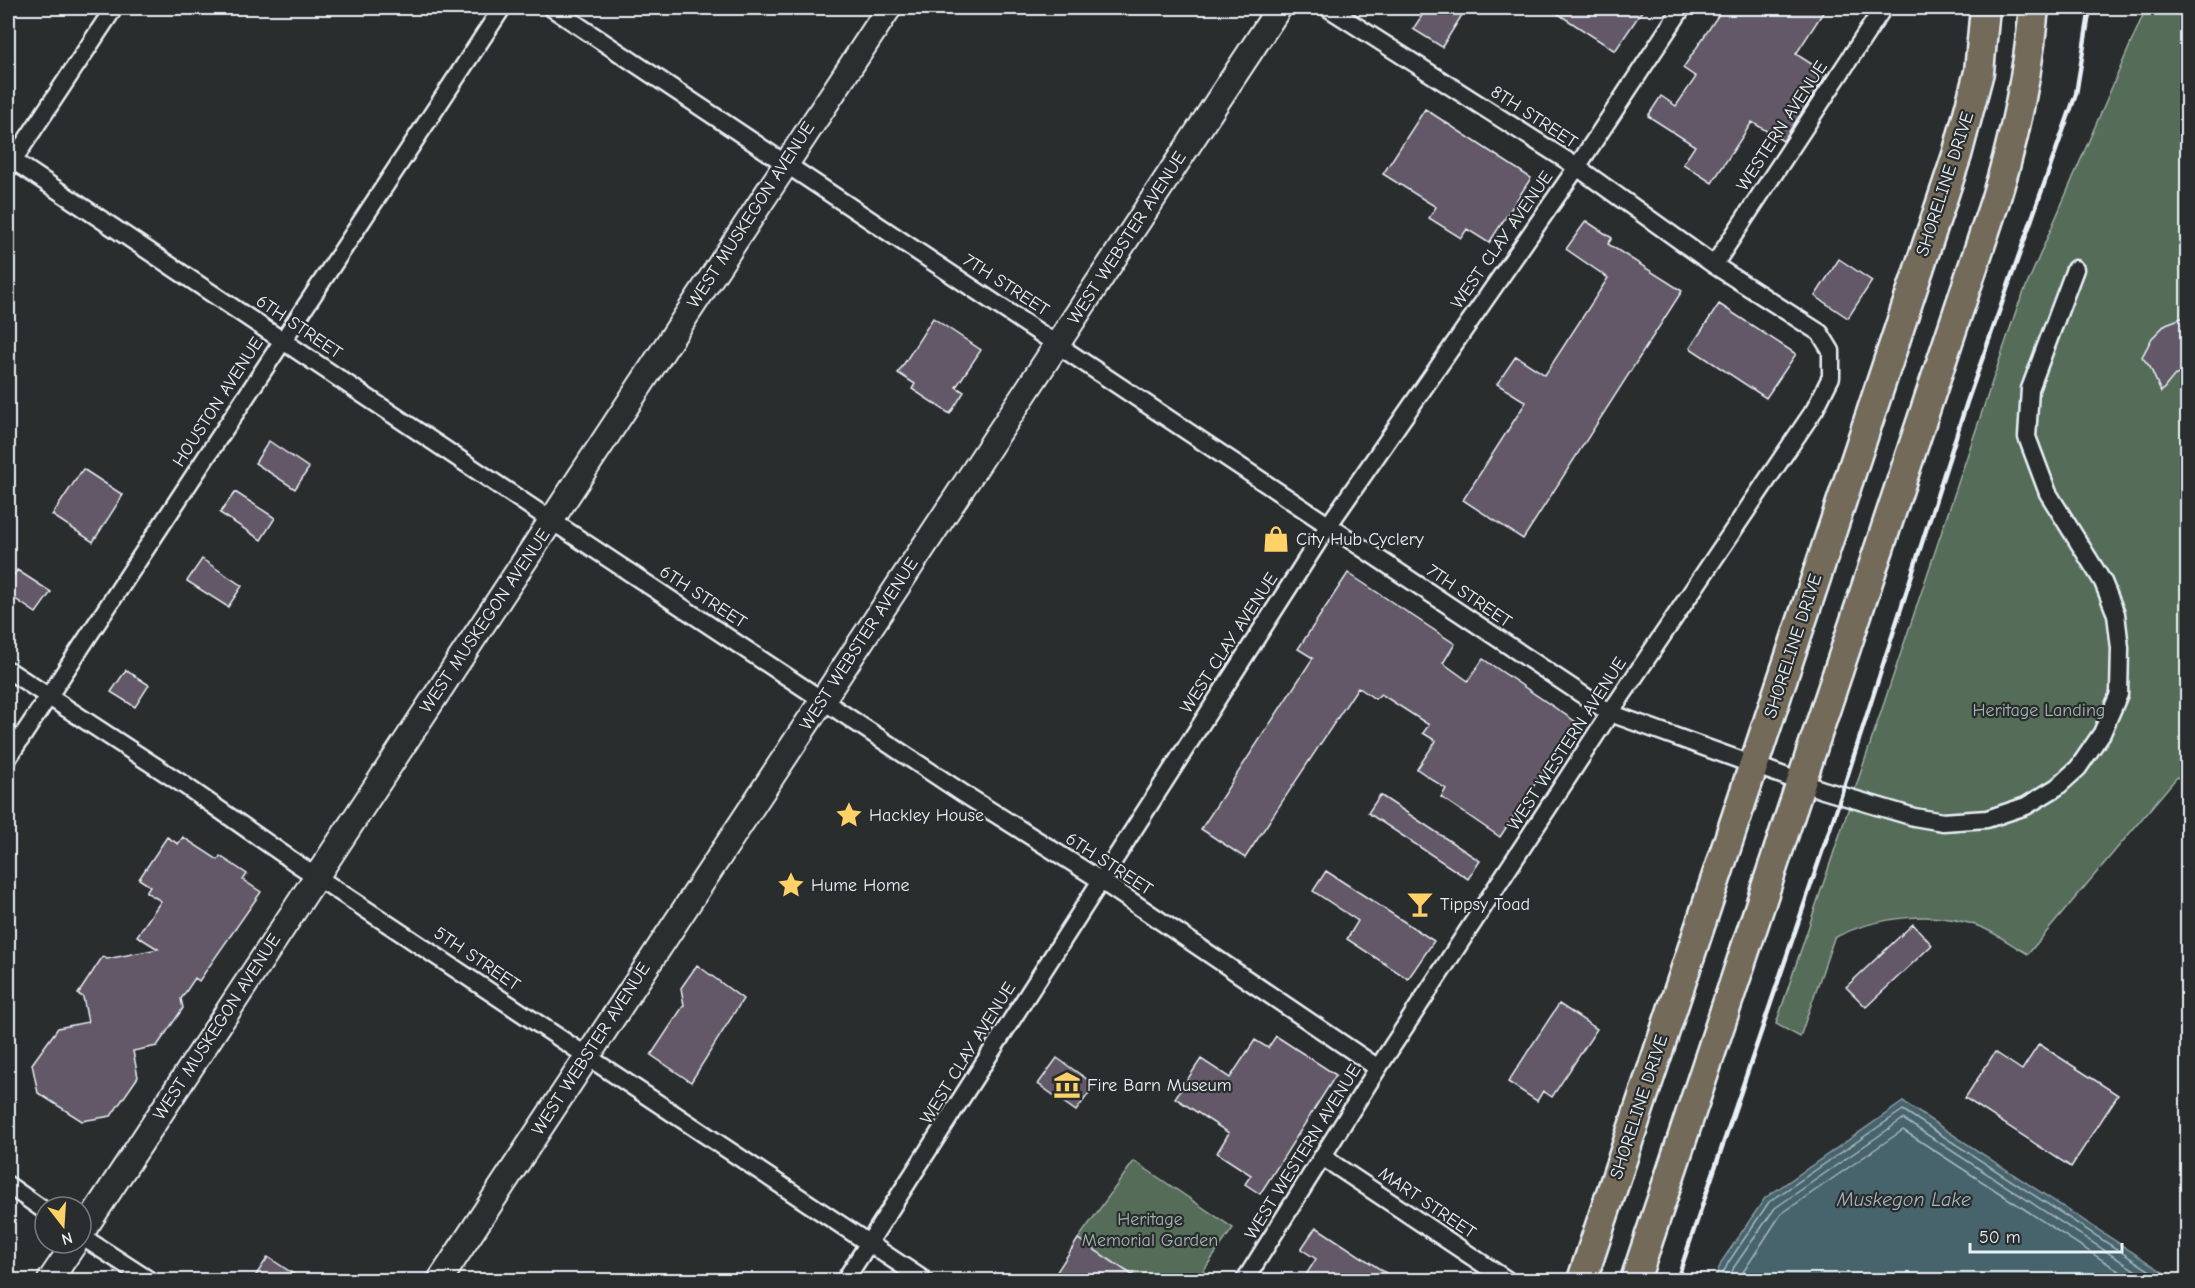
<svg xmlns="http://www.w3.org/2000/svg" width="2195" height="1288" font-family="'Comic Neue',sans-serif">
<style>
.green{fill:#556c58;stroke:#9eaea8;stroke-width:1.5}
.water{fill:#47636c;stroke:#879ca4;stroke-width:1.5}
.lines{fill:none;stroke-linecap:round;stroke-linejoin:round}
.shore{stroke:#a8b8c0;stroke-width:1.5}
.building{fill:#635867;stroke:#e8f1f8;stroke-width:1.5}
.minor-casing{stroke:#e8f1f8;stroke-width:21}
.secondary-casing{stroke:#e8f1f8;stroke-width:28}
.trunk-casing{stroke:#e8f1f8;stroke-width:33}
.minor{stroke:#2a2d2e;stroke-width:16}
.secondary{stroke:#2a2d2e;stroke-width:24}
.trunk{stroke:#736b5a;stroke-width:28}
.rail{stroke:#e8f1f8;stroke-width:4.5}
.labels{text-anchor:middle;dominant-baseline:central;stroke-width:4.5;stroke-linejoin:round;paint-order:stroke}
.street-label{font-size:18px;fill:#e8f1f8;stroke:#2a2d2e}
.poi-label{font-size:18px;fill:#e8f1f8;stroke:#2a2d2e;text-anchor:start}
.park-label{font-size:18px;fill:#a6b5b0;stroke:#2a2d2e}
.water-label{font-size:20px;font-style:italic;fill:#a8b8c0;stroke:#2a2d2e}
</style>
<rect width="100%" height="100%" fill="#2a2d2e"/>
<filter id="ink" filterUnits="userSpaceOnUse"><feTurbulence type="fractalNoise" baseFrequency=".0167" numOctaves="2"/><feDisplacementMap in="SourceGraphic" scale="12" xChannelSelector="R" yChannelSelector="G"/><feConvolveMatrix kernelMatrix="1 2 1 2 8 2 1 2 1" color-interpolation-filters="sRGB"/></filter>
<g filter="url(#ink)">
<path class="green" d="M 2146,8 L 2187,8 L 2187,784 L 2177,777 L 2028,954 C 2013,946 1999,935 1983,928 C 1938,909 1877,916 1834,938 L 1800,1037 L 1776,1024 L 2017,308 Z
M 1134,1161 L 1233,1228 L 1197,1280 L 1141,1280 L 1078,1239 Z"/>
<path class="water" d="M 1903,1102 L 2175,1280 L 1714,1280 L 1722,1261 L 1765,1198 Z"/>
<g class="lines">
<path class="shore" d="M 1720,1280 L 1728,1263 L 1769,1202 L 1903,1110 L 2164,1280
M 1729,1280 L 1734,1267 L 1775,1208 L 1903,1119 L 2150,1280
M 1738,1280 L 1781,1214 L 1903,1130 L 2133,1280"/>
</g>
<path class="building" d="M 1427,8 L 1450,8 L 1462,15 L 1442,47 L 1413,29 Z
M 1549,8 L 1644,8 L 1615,51 Z
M 1723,8 L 1826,8 L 1796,54 L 1827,74 L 1783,141 L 1752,122 L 1712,183 L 1683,164 L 1695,146 L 1648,116 L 1661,96 L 1676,106 L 1696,77 L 1683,68 Z
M 1425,109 L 1531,178 L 1489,243 L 1467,229 L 1461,238 L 1429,218 L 1436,207 L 1383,174 Z
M 1586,221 L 1612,238 L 1608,244 L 1682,291 L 1523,539 L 1463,500 L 1526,402 L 1497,384 L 1516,356 L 1545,375 L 1608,278 L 1566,249 Z
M 1839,259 L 1872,281 L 1848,318 L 1815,296 Z
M 1719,304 L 1796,354 L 1766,398 L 1690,348 Z
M 2187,316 L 2187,370 L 2174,376 L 2161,392 L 2150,367 L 2142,357 L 2152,338 L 2166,324 Z
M 933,318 L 981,350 L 956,387 L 964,392 L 950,414 L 912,389 L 915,384 L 898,373 Z
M 269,441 L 309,468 L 295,489 L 255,463 Z
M 83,469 L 123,495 L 93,542 L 52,515 Z
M 235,492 L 275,518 L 261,540 L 220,513 Z
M 202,559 L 242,586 L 228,607 L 187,581 Z
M 17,570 L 51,592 L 36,613 L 8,594 L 8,584 Z
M 1348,573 L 1455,644 L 1443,663 L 1468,681 L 1483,659 L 1576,722 L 1500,837 L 1441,797 L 1446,789 L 1417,769 L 1436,741 L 1423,733 L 1429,725 L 1381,694 L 1375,699 L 1358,687 L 1245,858 L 1201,829 L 1313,658 L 1298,649 Z
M 126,670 L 149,685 L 135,707 L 111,692 Z
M 1380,795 L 1480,861 L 1468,879 L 1368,813 Z
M 167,837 L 178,844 L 183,837 L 218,860 L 220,856 L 247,874 L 243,880 L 261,892 L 199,981 L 195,978 L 181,999 L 183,1008 L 157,1046 L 133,1051 L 138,1077 L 111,1116 L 82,1121 L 38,1093 L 32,1064 L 58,1028 L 88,1022 L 83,997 L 78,994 L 103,956 L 107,959 L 158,949 L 137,936 L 161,901 L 146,892 L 150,886 L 139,879 Z
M 1326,871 L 1434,941 L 1408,979 L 1347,939 L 1358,921 L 1313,891 Z
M 1913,924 L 1932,945 L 1866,1007 L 1846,987 Z
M 697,965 L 743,999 L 691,1082 L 651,1055 L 684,1005 L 681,988 Z
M 1559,1004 L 1597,1029 L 1552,1097 L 1543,1091 L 1537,1101 L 1508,1082 Z
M 1276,1036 L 1336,1075 L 1260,1194 L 1245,1184 L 1251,1175 L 1217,1153 L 1229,1133 L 1175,1098 L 1201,1059 L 1230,1078 L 1255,1040 L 1268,1048 Z
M 2039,1044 L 2118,1095 L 2071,1167 L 1965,1098 L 1995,1052 L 2022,1070 Z
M 1057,1058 L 1095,1085 L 1076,1111 L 1038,1084 Z
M 1316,1227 L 1398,1281 L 1302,1281 L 1316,1259 L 1301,1249 Z
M 1078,1239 L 1141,1281 L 1051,1281 Z
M 268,1257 L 304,1281 L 252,1281 Z"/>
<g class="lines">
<defs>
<path id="minor" d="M 552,8 L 1610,713 L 1823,790 L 1914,817 L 1943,822 L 1987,819 L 2026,806 L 2057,787 L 2078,768 L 2102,733 L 2119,694 L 2120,648 L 2116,614 L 2103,582 L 2048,493 L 2027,437 L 2030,389 L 2075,269
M 8,157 L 552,521 L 964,794 L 1100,880 L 1378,1068
M 8,168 L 114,8
M 1714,265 L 1883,8
M 8,670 L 184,785 L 293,861 L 924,1280
M 8,758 L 502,8
M 1324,1158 L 1507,1280
M 8,1185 L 45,1211
M 81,1236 L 149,1280
M 845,1280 L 1328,526 L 1577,167 L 1682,8
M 1245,1280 L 1378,1068 L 1610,713 L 1815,409 L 1831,377 L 1831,351 L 1820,333 L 1714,265 L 1577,167 L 1328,8"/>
<path id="secondary" d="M 81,1234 L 889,8
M 50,1280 L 75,1243
M 440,1280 L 1279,8"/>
<path id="trunk" d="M 1582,1280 L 1957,155 L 1979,72 L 1985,8
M 1635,1280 L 1995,201 C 2015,137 2028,74 2034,8"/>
</defs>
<use href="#minor" class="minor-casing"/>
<use href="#secondary" class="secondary-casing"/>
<use href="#trunk" class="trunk-casing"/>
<use href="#minor" class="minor"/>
<use href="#secondary" class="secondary"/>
<use href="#trunk" class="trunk"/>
<path class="rail" d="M 1677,1280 L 1841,796 L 1967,402 L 2076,94 L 2090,8"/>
</g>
</g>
<defs>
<symbol id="shop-bare" viewBox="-9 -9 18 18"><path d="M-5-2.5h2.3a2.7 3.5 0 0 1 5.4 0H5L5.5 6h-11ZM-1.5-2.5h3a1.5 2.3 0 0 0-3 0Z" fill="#ffd166" stroke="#2a2d2e" stroke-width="2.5" paint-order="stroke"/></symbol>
<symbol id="sight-bare" viewBox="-9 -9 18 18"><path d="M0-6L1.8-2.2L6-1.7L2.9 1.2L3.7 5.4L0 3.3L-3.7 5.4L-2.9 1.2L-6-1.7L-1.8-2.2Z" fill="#ffd166" stroke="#2a2d2e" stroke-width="2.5" paint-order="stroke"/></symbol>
<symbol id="bar-bare" viewBox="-9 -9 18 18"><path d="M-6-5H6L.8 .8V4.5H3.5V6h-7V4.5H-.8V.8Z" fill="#ffd166" stroke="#2a2d2e" stroke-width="2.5" paint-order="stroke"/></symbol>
<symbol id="museum-bare" viewBox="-9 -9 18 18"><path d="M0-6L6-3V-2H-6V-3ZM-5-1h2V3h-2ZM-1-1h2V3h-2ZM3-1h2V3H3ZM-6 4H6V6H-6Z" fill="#ffd166" stroke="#2a2d2e" stroke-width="2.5" paint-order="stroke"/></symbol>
</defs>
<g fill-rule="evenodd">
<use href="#shop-bare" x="1257" y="520" width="38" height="38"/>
<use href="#sight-bare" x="830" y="796" width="38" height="38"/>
<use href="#sight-bare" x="772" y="866" width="38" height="38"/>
<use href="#bar-bare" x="1401" y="885" width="38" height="38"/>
<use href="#museum-bare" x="1048" y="1066" width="38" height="38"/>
</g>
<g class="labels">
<g class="street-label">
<text transform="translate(1534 117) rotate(33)">8TH STREET</text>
<text transform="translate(1782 126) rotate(-57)">WESTERN AVENUE</text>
<text transform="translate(1945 184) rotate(-72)">SHORELINE DRIVE</text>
<text transform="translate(751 215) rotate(-57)">WEST MUSKEGON AVENUE</text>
<text transform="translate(1127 238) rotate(-57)">WEST WEBSTER AVENUE</text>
<text transform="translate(1502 240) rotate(-55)">WEST CLAY AVENUE</text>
<text transform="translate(1006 285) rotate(33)">7TH STREET</text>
<text transform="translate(299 327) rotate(34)">6TH STREET</text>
<text transform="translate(218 402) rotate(-57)">HOUSTON AVENUE</text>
<text transform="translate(1469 596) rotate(34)">7TH STREET</text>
<text transform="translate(703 597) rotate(33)">6TH STREET</text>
<text transform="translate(485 621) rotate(-56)">WEST MUSKEGON AVENUE</text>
<text transform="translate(1229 643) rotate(-57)">WEST CLAY AVENUE</text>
<text transform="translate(859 644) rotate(-57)">WEST WEBSTER AVENUE</text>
<text transform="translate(1793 646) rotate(-72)">SHORELINE DRIVE</text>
<text transform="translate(1567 744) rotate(-57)">WEST WESTERN AVENUE</text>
<text transform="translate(1109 864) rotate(33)">6TH STREET</text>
<text transform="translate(477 959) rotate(34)">5TH STREET</text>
<text transform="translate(217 1027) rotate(-57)">WEST MUSKEGON AVENUE</text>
<text transform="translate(591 1049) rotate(-57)">WEST WEBSTER AVENUE</text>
<text transform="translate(968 1053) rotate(-58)">WEST CLAY AVENUE</text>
<text transform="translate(1639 1107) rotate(-72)">SHORELINE DRIVE</text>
<text transform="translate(1303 1152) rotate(-58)">WEST WESTERN AVENUE</text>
<text transform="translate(1427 1203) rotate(34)">MART STREET</text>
</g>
<g class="poi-label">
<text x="1296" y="539">City Hub Cyclery</text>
<text x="869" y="815">Hackley House</text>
<text x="811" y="885">Hume Home</text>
<text x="1440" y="904">Tippsy Toad</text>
<text x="1087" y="1085">Fire Barn Museum</text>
</g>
<g class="park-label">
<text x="2039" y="710">Heritage Landing</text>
<text x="1150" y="1219">Heritage<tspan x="1150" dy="21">Memorial Garden</tspan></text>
</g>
<g class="water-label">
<text x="1904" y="1199">Muskegon Lake</text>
</g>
</g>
<rect width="2195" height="1288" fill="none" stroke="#2a2d2e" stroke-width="30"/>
<rect x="15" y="15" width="2165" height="1258" fill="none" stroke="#e8f1f8" stroke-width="2" filter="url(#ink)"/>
<g transform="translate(63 1225) rotate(163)"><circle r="28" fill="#2a2d2e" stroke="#767b7f" stroke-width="1.5"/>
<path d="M0-4.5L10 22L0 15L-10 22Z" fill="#ffd166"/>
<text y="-9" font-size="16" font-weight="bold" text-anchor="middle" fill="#e8f1f8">N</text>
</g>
<path d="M1970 1243v9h152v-9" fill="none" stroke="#e8f1f8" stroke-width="3"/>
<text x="1979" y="1243" font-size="18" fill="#e8f1f8" stroke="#2a2d2e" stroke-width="4.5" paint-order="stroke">50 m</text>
</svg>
